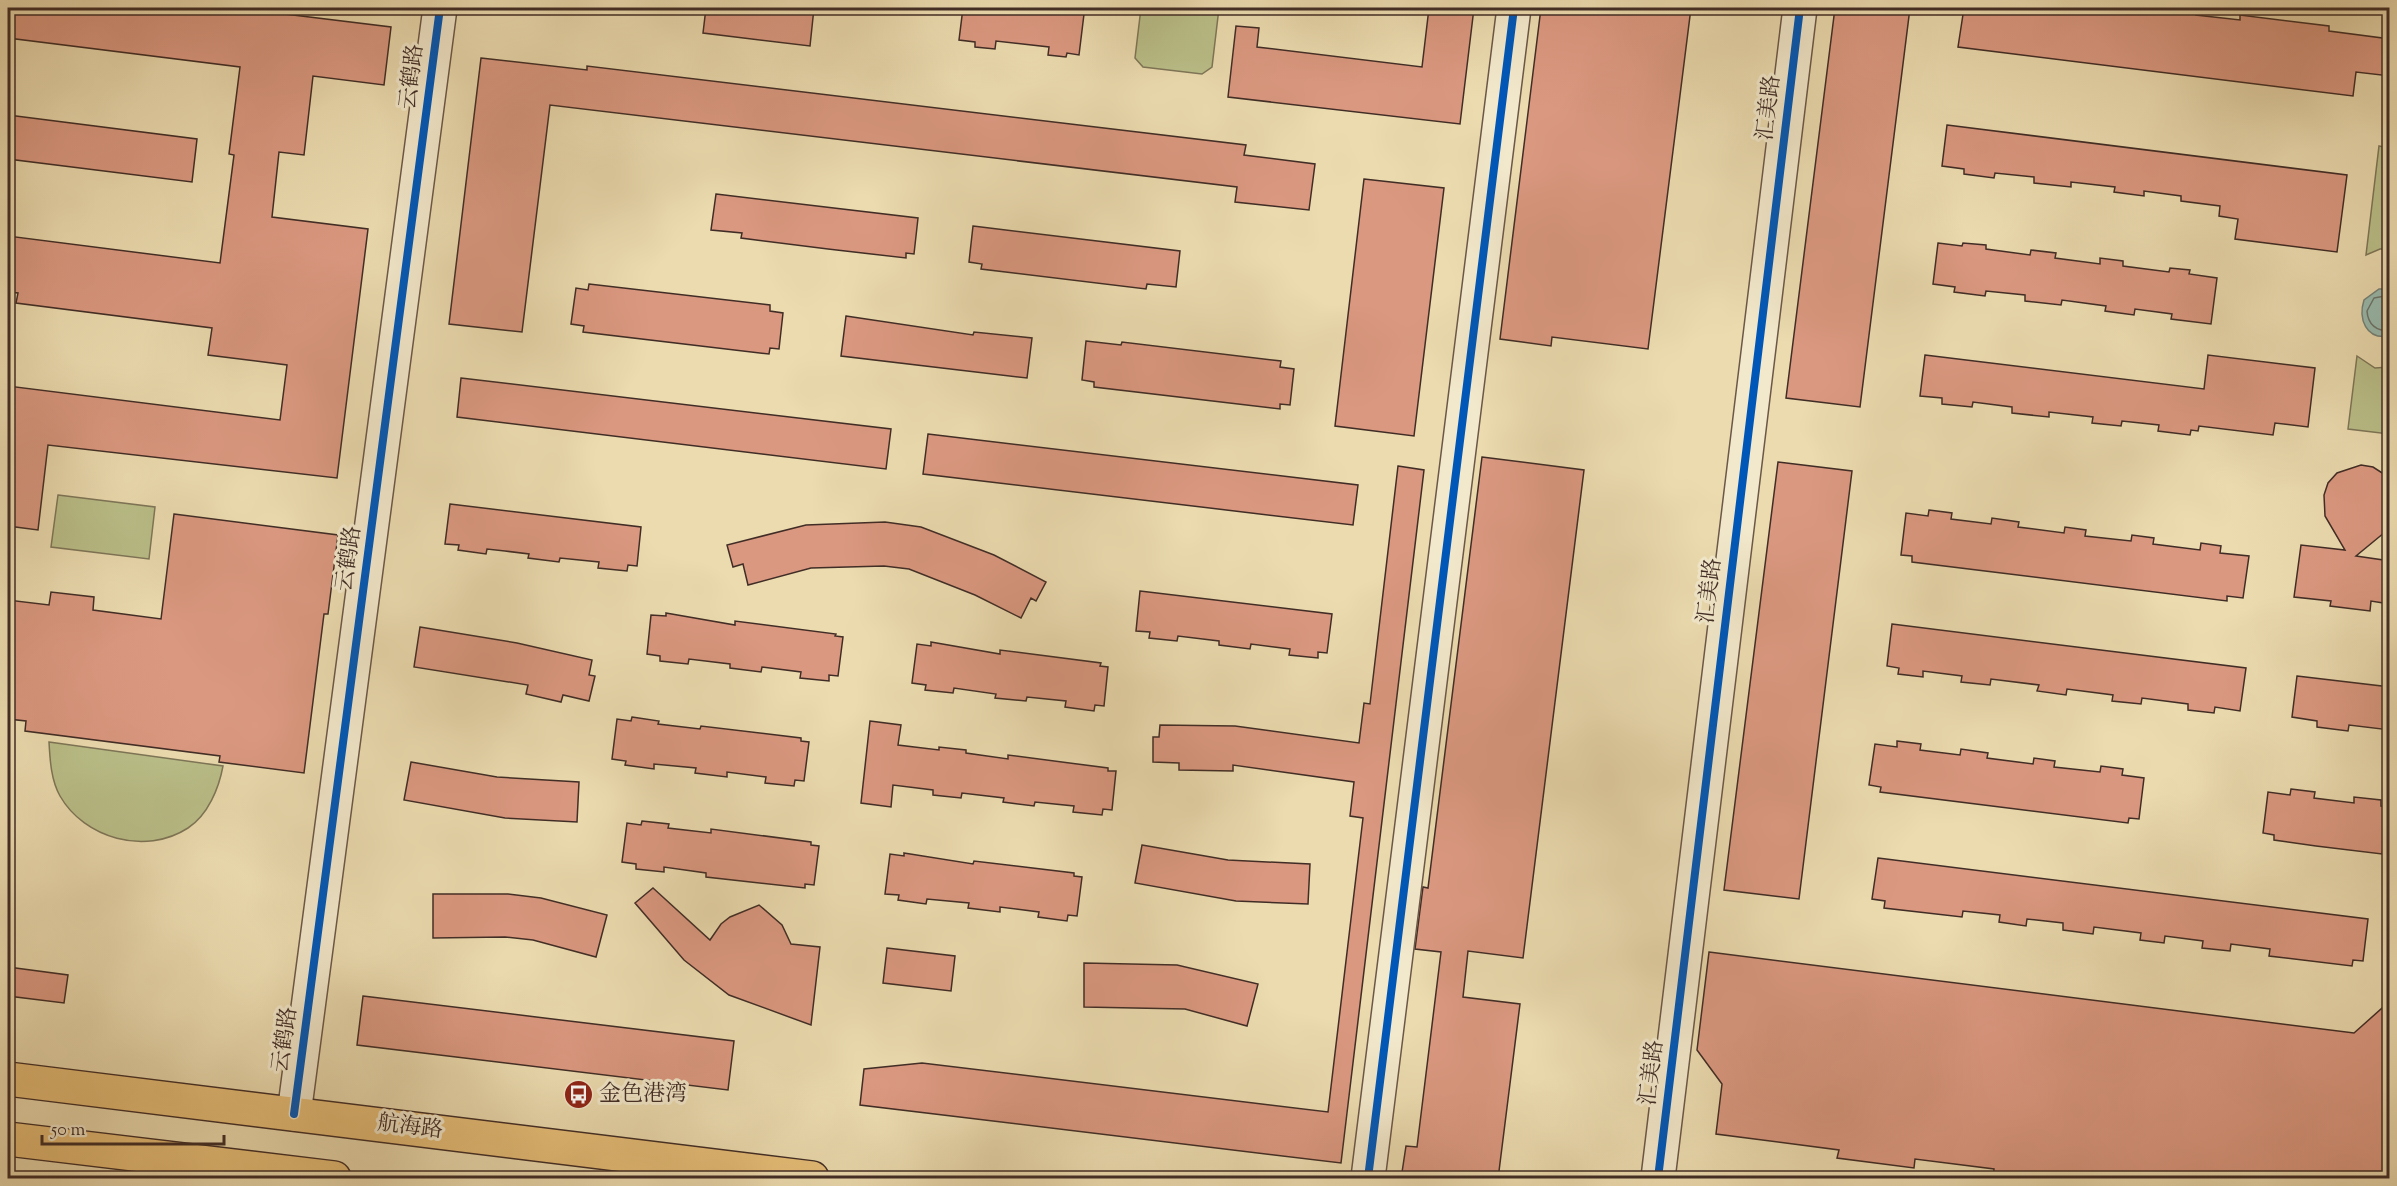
<svg xmlns="http://www.w3.org/2000/svg" width="2397" height="1186" font-family="'Sorts Mill Goudy','Noto Serif SC',serif">
<style>
.green{fill:#babf89;stroke:#7e7658;stroke-width:1.5}
.water{fill:#98bbaf;stroke:#758278;stroke-width:1.5}
.lines{fill:none;stroke-linecap:round;stroke-linejoin:round}
.shore{stroke:#6c746a;stroke-width:1.5}
.building{fill:#da9880;stroke:#412d26;stroke-width:1.5}
.minor-casing{stroke:#6c5848;stroke-width:36}
.major-casing{stroke:#412d26;stroke-width:36}
.minor{stroke:#f2e8cb;stroke-width:33}
.major{stroke:#e6be78;stroke-width:33}
.cycleway-casing{stroke:#f2e8cb;stroke-width:11}
.cycleway{stroke:#0057b8;stroke-width:8}
.labels{text-anchor:middle;dominant-baseline:central;stroke-width:6;stroke-linejoin:round;paint-order:stroke}
.street-label{font-size:22px;fill:#412d26;stroke:#f2e8cb}
.poi-label{font-size:22px;fill:#412d26;stroke:#f2e8cb;text-anchor:start}
</style>
<rect width="100%" height="100%" fill="#ebdbaf"/>
<filter id="stains"><feTurbulence type="fractalNoise" baseFrequency=".00333" numOctaves="4"/><feColorMatrix values="0 0 0 0 .2 0 0 0 0 .09 0 0 0 0 .02 0 0 0 .5 -.17"/></filter>
<radialGradient id="worn" r=".72"><stop offset=".6" stop-color="#630" stop-opacity="0"/><stop offset="1" stop-color="#630" stop-opacity=".3"/></radialGradient>
<path class="green" d="M 1141,8 L 1219,8 L 1212,67 L 1202,74 L 1143,67 L 1135,58 Z
M 2379,146 L 2389,148 L 2389,249 L 2380,249 L 2366,255 Z
M 2357,356 L 2375,368 L 2389,367 L 2389,434 L 2348,429 Z
M 58,495 L 155,507 L 149,559 L 51,547 Z
M 49,742 L 223,766 C 219,788 208,815 188,828 C 145,856 84,838 60,796 C 51,780 50,760 49,742 Z"/>
<path class="water" d="M 2379,289 L 2389,289 L 2389,336 C 2366,340 2358,319 2364,300 Z"/>
<g class="lines">
<path class="shore" d="M 2390,295 L 2374,298 L 2367,311 C 2368,324 2376,331 2390,331"/>
</g>
<path class="building" d="M 8,8 L 235,8 L 391,27 L 384,85 L 313,76 L 304,155 L 279,152 L 272,217 L 368,229 L 337,478 L 48,445 L 38,530 L 8,526 L 8,386 L 280,420 L 287,365 L 208,355 L 212,328 L 16,303 L 18,293 L 8,292 L 8,236 L 220,263 L 234,155 L 229,154 L 240,67 L 8,38 Z
M 706,8 L 814,8 L 810,46 L 703,33 Z
M 963,8 L 1073,8 L 1072,12 L 1084,14 L 1079,55 L 1067,53 L 1066,57 L 1048,55 L 1049,47 L 996,41 L 995,49 L 975,47 L 975,42 L 959,40 Z
M 1429,8 L 1474,8 L 1460,124 L 1228,97 L 1236,26 L 1259,28 L 1257,47 L 1422,67 Z
M 1541,8 L 1691,8 L 1648,349 L 1552,337 L 1551,346 L 1500,339 Z
M 1835,8 L 1910,8 L 1860,407 L 1786,398 Z
M 1964,8 L 2141,8 L 2172,12 L 2172,8 L 2182,8 L 2197,9 L 2196,15 L 2240,20 L 2240,15 L 2329,26 L 2329,31 L 2390,39 L 2390,76 L 2356,72 L 2353,96 L 1958,47 Z
M 481,58 L 587,70 L 587,66 L 1246,145 L 1244,155 L 1315,164 L 1309,210 L 1235,202 L 1237,187 L 550,105 L 522,332 L 449,324 Z
M 8,115 L 197,139 L 192,182 L 8,159 Z
M 1947,125 L 2347,175 L 2337,252 L 2235,239 L 2238,219 L 2219,216 L 2220,206 L 2181,201 L 2181,196 L 2144,191 L 2144,196 L 2114,192 L 2115,187 L 2071,182 L 2071,187 L 2034,183 L 2034,177 L 1995,173 L 1994,178 L 1964,174 L 1964,169 L 1942,166 Z
M 1364,179 L 1444,188 L 1414,436 L 1335,426 Z
M 716,194 L 918,218 L 914,254 L 906,253 L 906,258 L 828,249 L 741,238 L 742,233 L 711,230 Z
M 973,226 L 1180,251 L 1176,287 L 1147,284 L 1146,289 L 981,269 L 982,264 L 969,262 Z
M 1938,243 L 1962,246 L 1963,243 L 1986,245 L 1986,249 L 2030,255 L 2031,250 L 2056,253 L 2055,258 L 2100,264 L 2100,258 L 2123,261 L 2123,266 L 2169,272 L 2170,268 L 2190,270 L 2189,274 L 2217,278 L 2211,324 L 2171,319 L 2172,314 L 2135,309 L 2134,315 L 2105,311 L 2106,306 L 2062,300 L 2061,305 L 2025,301 L 2025,295 L 1986,291 L 1985,296 L 1954,292 L 1955,287 L 1933,284 Z
M 589,284 L 770,305 L 770,311 L 783,313 L 779,349 L 770,348 L 769,354 L 583,332 L 584,326 L 571,324 L 576,288 L 588,290 Z
M 846,316 L 973,335 L 974,332 L 1032,338 L 1027,378 L 841,356 Z
M 1086,341 L 1121,345 L 1122,342 L 1281,361 L 1280,367 L 1294,369 L 1290,405 L 1280,404 L 1280,409 L 1094,387 L 1094,382 L 1082,380 Z
M 1925,355 L 2204,389 L 2208,355 L 2315,368 L 2308,427 L 2275,423 L 2273,435 L 2199,426 L 2198,431 L 2191,430 L 2190,435 L 2158,431 L 2159,425 L 2122,421 L 2121,426 L 2092,423 L 2093,417 L 2049,412 L 2049,417 L 2012,413 L 2012,407 L 1973,402 L 1972,407 L 1942,404 L 1942,398 L 1920,396 Z
M 461,378 L 891,429 L 886,469 L 457,417 Z
M 928,434 L 1358,485 L 1353,525 L 923,474 Z
M 1482,457 L 1584,470 L 1523,958 L 1468,951 L 1463,997 L 1520,1004 L 1498,1179 L 1401,1179 L 1406,1146 L 1417,1147 L 1441,952 L 1415,949 L 1423,887 L 1428,888 Z
M 1778,462 L 1852,471 L 1799,899 L 1724,890 Z
M 2361,465 L 2373,467 L 2390,478 L 2390,528 L 2356,556 L 2390,561 L 2390,604 L 2371,601 L 2370,611 L 2330,606 L 2331,601 L 2294,597 L 2301,545 L 2345,550 L 2325,516 L 2324,495 L 2328,483 L 2337,473 Z
M 1398,466 L 1424,470 L 1341,1163 L 860,1105 L 864,1069 L 922,1063 L 1328,1112 L 1363,818 L 1350,816 L 1354,782 L 1233,765 L 1233,771 L 1179,770 L 1179,763 L 1153,762 L 1153,737 L 1159,737 L 1160,725 L 1235,726 L 1359,743 L 1364,703 L 1370,704 Z
M 450,504 L 641,527 L 637,566 L 628,565 L 627,571 L 598,568 L 599,562 L 560,558 L 559,562 L 528,558 L 529,554 L 505,551 L 487,549 L 486,554 L 458,550 L 459,545 L 445,544 Z
M 1929,510 L 1952,513 L 1951,519 L 1991,524 L 1992,518 L 2019,522 L 2018,527 L 2064,533 L 2065,527 L 2086,530 L 2085,536 L 2131,541 L 2132,535 L 2154,538 L 2153,544 L 2200,550 L 2201,543 L 2221,546 L 2220,553 L 2249,556 L 2243,598 L 2227,596 L 2227,601 L 1912,562 L 1912,556 L 1901,555 L 1906,513 L 1928,516 Z
M 174,514 L 338,535 L 328,614 L 324,614 L 304,773 L 219,762 L 220,756 L 25,731 L 26,721 L 8,719 L 8,600 L 49,605 L 51,592 L 94,597 L 93,610 L 161,619 Z
M 885,522 L 921,527 L 994,555 L 1046,582 L 1036,601 L 1031,598 L 1021,618 L 975,595 L 909,569 L 884,566 L 811,568 L 748,585 L 743,564 L 733,567 L 727,545 L 806,525 Z
M 1140,591 L 1332,614 L 1327,653 L 1318,652 L 1318,658 L 1289,655 L 1290,649 L 1251,644 L 1250,649 L 1219,645 L 1219,641 L 1178,636 L 1177,641 L 1149,638 L 1150,632 L 1136,631 Z
M 666,613 L 735,625 L 735,621 L 836,634 L 835,636 L 843,637 L 838,676 L 829,675 L 829,681 L 800,678 L 801,672 L 762,667 L 761,672 L 730,668 L 730,664 L 689,659 L 688,664 L 660,661 L 660,656 L 647,654 L 651,615 L 666,616 Z
M 1892,624 L 2246,668 L 2240,711 L 2215,707 L 2214,713 L 2188,710 L 2188,704 L 2142,698 L 2141,704 L 2112,701 L 2113,695 L 2067,689 L 2066,695 L 2037,691 L 2039,685 L 1991,679 L 1990,685 L 1961,682 L 1962,676 L 1923,671 L 1923,677 L 1898,674 L 1899,668 L 1887,666 Z
M 420,627 L 517,643 L 592,660 L 589,675 L 595,676 L 589,701 L 563,695 L 561,702 L 526,694 L 528,685 L 414,667 Z
M 931,642 L 1000,654 L 1000,650 L 1101,663 L 1100,666 L 1108,667 L 1104,706 L 1095,705 L 1094,711 L 1065,707 L 1066,701 L 1027,697 L 1026,701 L 995,698 L 996,694 L 954,688 L 953,693 L 925,690 L 926,685 L 912,683 L 917,644 L 931,646 Z
M 2297,676 L 2390,687 L 2390,730 L 2349,725 L 2348,731 L 2317,727 L 2317,721 L 2292,717 Z
M 632,717 L 659,721 L 658,724 L 700,729 L 701,726 L 801,738 L 801,741 L 809,742 L 804,781 L 795,780 L 794,786 L 765,783 L 766,777 L 727,772 L 727,777 L 695,773 L 696,768 L 654,764 L 654,769 L 625,765 L 626,761 L 612,759 L 617,719 L 631,721 Z
M 870,721 L 901,725 L 898,745 L 939,750 L 939,747 L 966,750 L 966,753 L 1008,759 L 1008,755 L 1108,768 L 1108,771 L 1116,771 L 1112,810 L 1103,809 L 1102,815 L 1073,812 L 1074,806 L 1035,802 L 1034,806 L 1003,802 L 1004,798 L 962,793 L 961,798 L 933,795 L 933,790 L 893,785 L 891,807 L 861,803 Z
M 1897,741 L 1921,744 L 1920,750 L 1960,755 L 1961,749 L 1988,753 L 1987,758 L 2033,764 L 2034,758 L 2055,761 L 2054,767 L 2100,772 L 2101,766 L 2123,769 L 2122,775 L 2144,778 L 2139,819 L 2129,818 L 2128,823 L 1880,792 L 1881,787 L 1869,785 L 1875,744 L 1897,747 Z
M 411,762 L 497,777 L 579,782 L 577,822 L 505,818 L 404,800 Z
M 2291,789 L 2315,792 L 2314,798 L 2354,803 L 2354,797 L 2381,800 L 2381,806 L 2390,807 L 2390,849 L 2383,848 L 2382,854 L 2316,846 L 2274,840 L 2274,835 L 2263,833 L 2268,792 L 2290,795 Z
M 642,821 L 669,824 L 668,828 L 711,833 L 711,829 L 811,842 L 811,845 L 819,846 L 814,885 L 805,884 L 805,888 L 706,877 L 706,873 L 664,867 L 664,872 L 636,869 L 636,864 L 622,862 L 627,823 L 641,825 Z
M 1142,845 L 1228,860 L 1310,864 L 1308,904 L 1236,901 L 1135,883 Z
M 904,853 L 973,864 L 974,861 L 1074,873 L 1074,876 L 1082,877 L 1077,916 L 1068,915 L 1067,921 L 1038,917 L 1039,912 L 1000,907 L 1000,912 L 968,908 L 969,903 L 927,899 L 926,904 L 898,900 L 899,895 L 885,894 L 890,854 L 904,856 Z
M 1878,858 L 2368,919 L 2363,961 L 2353,960 L 2352,966 L 2269,956 L 2270,949 L 2231,944 L 2230,951 L 2202,948 L 2203,941 L 2165,936 L 2164,943 L 2140,940 L 2141,933 L 2094,927 L 2093,934 L 2063,930 L 2063,923 L 2027,919 L 2026,926 L 1999,922 L 2000,915 L 1963,911 L 1962,917 L 1884,908 L 1885,901 L 1872,899 Z
M 653,888 L 710,940 L 721,924 L 730,917 L 759,905 L 782,925 L 791,944 L 820,947 L 811,1025 L 729,995 L 684,960 L 635,903 Z
M 433,894 L 508,894 L 541,898 L 607,915 L 596,957 L 533,940 L 505,937 L 433,938 Z
M 887,948 L 955,956 L 951,991 L 883,983 Z
M 1709,952 L 2354,1033 L 2390,1001 L 2390,1179 L 1993,1179 L 1994,1169 L 1915,1159 L 1914,1168 L 1837,1158 L 1839,1150 L 1716,1134 L 1722,1084 L 1697,1050 Z
M 1084,963 L 1177,965 L 1258,984 L 1247,1026 L 1185,1009 L 1084,1007 Z
M 8,967 L 68,975 L 64,1003 L 8,996 Z
M 363,996 L 734,1041 L 728,1090 L 357,1045 Z"/>
<g class="lines">
<defs>
<path id="minor" d="M 294,1114 L 440,8
M 1368,1178 L 1514,8
M 1658,1178 L 1800,8"/>
<path id="major" d="M 8,1079 L 812,1178
M 8,1139 L 334,1178"/>
</defs>
<use href="#minor" class="minor-casing"/>
<use href="#major" class="major-casing"/>
<use href="#minor" class="minor"/>
<use href="#major" class="major"/>
<defs>
<path id="cycleway" d="M 294,1114 L 440,8
M 1368,1178 L 1514,8
M 1658,1178 L 1800,8"/>
</defs>
<use href="#cycleway" class="cycleway-casing"/>
<use href="#cycleway" class="cycleway"/>
</g>
<defs>
<symbol id="bus-disc" viewBox="-11 -11 22 22"><circle r="9.5" fill="#8f2418" stroke="#f2e8cb"/><path d="M-5-6H5V4H4V6H2V4H-2V6H-4V4H-5ZM-3.5-4V0h7V-4ZM-3.5 1.2v1.5H-2V1.2ZM2 1.2v1.5H3.5V1.2Z" fill="#fff"/></symbol>
</defs>
<g fill-rule="evenodd">
<use href="#bus-disc" x="562" y="1078" width="33" height="33"/>
</g>
<g class="labels">
<g class="street-label">
<text transform="translate(413 77) rotate(-83)">云鹤路</text>
<text transform="translate(1770 108) rotate(-83)">汇美路</text>
<text transform="translate(350 559) rotate(-82)">云鹤路</text>
<text transform="translate(1711 591) rotate(-83)">汇美路</text>
<text transform="translate(286 1040) rotate(-82)">云鹤路</text>
<text transform="translate(1653 1073) rotate(-83)">汇美路</text>
<text transform="translate(410 1128) rotate(7)">航海路</text>
</g>
<g class="poi-label">
<text x="599" y="1095">金色港湾</text>
</g>
</g>
<rect width="2397" height="1186" fill="none" stroke="#ebdbaf" stroke-width="30"/>
<rect x="9" y="9" width="2379" height="1168" fill="none" stroke="#412d26" stroke-width="3"/>
<rect x="15" y="15" width="2367" height="1156" fill="none" stroke="#412d26" stroke-width="1.5"/>
<path d="M42 1135v9h182v-9" fill="none" stroke="#412d26" stroke-width="3"/>
<text x="51" y="1135" font-size="18" fill="#412d26" stroke="#f2e8cb" stroke-width="4.5" paint-order="stroke">50 m</text>
<rect width="100%" height="100%" filter="url(#stains)"/>
<rect width="100%" height="100%" fill="url(#worn)"/>
</svg>
